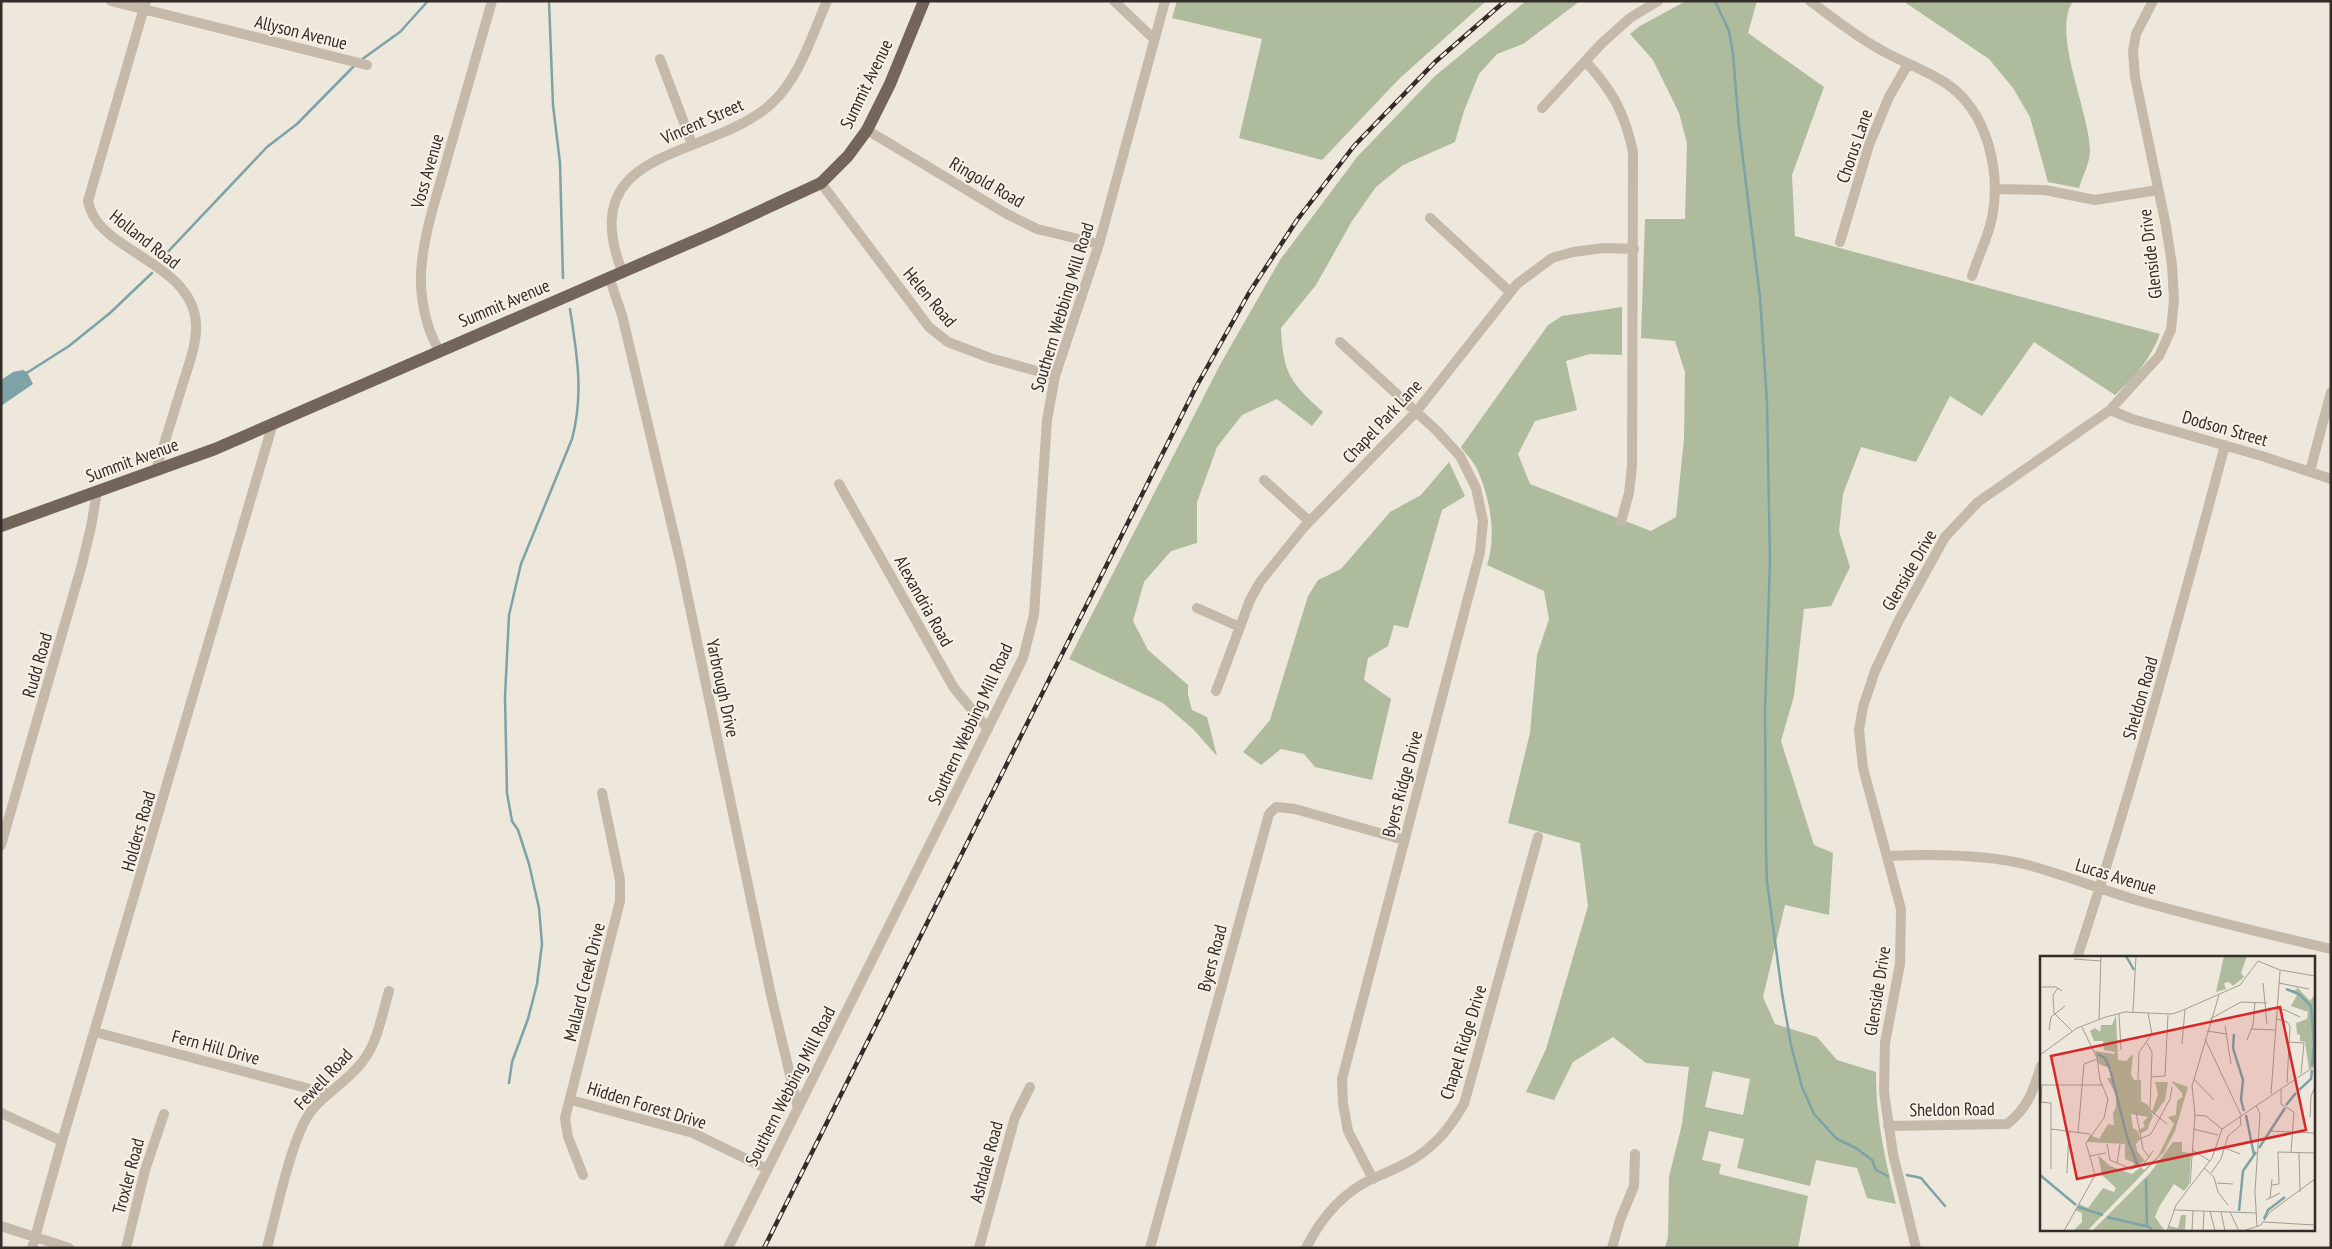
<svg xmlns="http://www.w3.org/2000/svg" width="2332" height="1249" font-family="'PT Sans Narrow',sans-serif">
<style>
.green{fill:#aebc9d;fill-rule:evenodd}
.water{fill:#7da2a8}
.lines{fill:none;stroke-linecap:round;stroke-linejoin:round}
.stream{stroke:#7da2a8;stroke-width:2.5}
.minor{stroke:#c5b9a9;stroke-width:10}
.major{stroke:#73655a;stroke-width:12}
.rail-casing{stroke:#332c28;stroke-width:4.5}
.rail{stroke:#f7f1e7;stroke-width:2.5;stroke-dasharray:8;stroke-linecap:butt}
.labels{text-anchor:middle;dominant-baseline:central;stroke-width:4;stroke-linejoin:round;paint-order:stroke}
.street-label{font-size:18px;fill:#332c28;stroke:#f7f1e7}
.inset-river{fill:none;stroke:#7da2a8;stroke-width:2.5}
.inset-road{fill:none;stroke:#a39c93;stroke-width:1}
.view{fill:#d62828;fill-opacity:0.15;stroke:#d62828;stroke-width:2.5}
.inset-edge{fill:none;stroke:#332c28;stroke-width:2.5}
</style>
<rect width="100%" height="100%" fill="#eee7db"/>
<path class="green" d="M 1177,1 L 1486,1 L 1399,79 L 1322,160 L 1239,138 L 1262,39 L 1172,18 Z
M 1526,1 L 1580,1 L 1523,44 L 1497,54 L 1479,74 L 1464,111 L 1455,142 L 1403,165 L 1376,187 L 1352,221 L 1316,285 L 1281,328 C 1283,374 1290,382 1323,412 L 1312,426 L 1277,399 L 1242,415 L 1217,447 L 1197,502 L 1197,543 L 1171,551 L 1144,582 L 1133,621 L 1148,650 L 1188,685 L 1188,695 L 1192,710 L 1207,717 L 1217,756 L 1193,729 L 1163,703 L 1069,659 L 1221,363 L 1280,260 L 1357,157 L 1435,76 Z
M 1686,1 L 1757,1 L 1748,33 L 1824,87 L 1792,175 L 1795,236 L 2160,334 C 2150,360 2135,377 2115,395 L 2034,342 L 1982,416 L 1950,396 L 1916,462 L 1861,447 L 1843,494 L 1839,531 L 1850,567 L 1831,606 L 1804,609 L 1794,696 L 1781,741 L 1814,845 L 1833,853 L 1829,915 L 1785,905 L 1763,997 L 1775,1024 L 1817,1037 L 1837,1060 L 1876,1072 C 1876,1121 1885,1158 1896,1204 L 1867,1198 L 1857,1168 L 1816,1160 L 1810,1186 L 1737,1168 L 1744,1139 L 1709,1131 L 1702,1160 L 1721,1164 L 1719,1174 L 1808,1196 L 1798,1248 L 1665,1248 L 1668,1237 L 1669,1177 L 1682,1124 L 1689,1067 L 1646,1063 L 1613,1037 L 1573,1062 L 1554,1100 L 1526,1092 L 1546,1049 L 1588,906 L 1580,843 L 1508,823 L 1530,733 L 1537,655 L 1549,619 L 1544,591 L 1487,565 C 1497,535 1490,498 1477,469 C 1473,461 1466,454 1461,447 L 1548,325 L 1562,316 L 1622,307 L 1622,355 L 1590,354 L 1566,361 L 1577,410 L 1535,421 L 1518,454 L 1530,484 L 1651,531 L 1676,517 L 1684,439 L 1685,372 L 1675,341 L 1641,338 L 1645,219 L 1685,219 L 1687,143 L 1679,113 L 1653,60 L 1630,34 L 1640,26 ZM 1713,1071 L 1750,1079 L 1743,1115 L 1705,1107 Z
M 1903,1 L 2073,1 C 2051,33 2090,113 2090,151 C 2090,163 2082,177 2079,188 L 2048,182 L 2030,117 L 2013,88 L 1989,59 Z
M 1449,462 L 1465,496 L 1442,510 L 1408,628 L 1394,625 L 1388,646 L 1368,658 L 1364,680 L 1391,699 L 1372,780 L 1315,767 L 1304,754 L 1281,749 L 1261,765 L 1243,752 L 1270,720 L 1308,596 L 1318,580 L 1341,569 L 1390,512 L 1421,495 Z"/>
<path class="water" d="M 23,370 L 27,372 L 33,384 L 1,406 L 1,380 L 13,372 Z"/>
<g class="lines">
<path class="stream" d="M 549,1 L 553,105 L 560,163 L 563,278
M 1715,1 L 1729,31 L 1733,54 L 1739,127 L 1760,297 L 1767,403 L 1770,561 L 1765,711 L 1766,852 L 1767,882 L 1782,993 L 1791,1045 L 1802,1087 L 1814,1114 L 1837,1139 L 1856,1148 L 1872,1160 L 1876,1170 L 1888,1176
M 361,60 L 400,32 L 428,1
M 162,258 L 267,147 L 297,124 L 355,65
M 25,374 L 69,346 L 110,313 L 152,273
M 509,1083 L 512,1062 L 528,1019 L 537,984 L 542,944 L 539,908 L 529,864 L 518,830 L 512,821 L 507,793 L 505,697 L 509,615 L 521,564 L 572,439 C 584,394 577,354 570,309
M 1907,1175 L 1921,1178 L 1945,1206"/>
<path class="minor" d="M 111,1 L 367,65
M 146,1 L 88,201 C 96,252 193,261 196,324 C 197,344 189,364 183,383 C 174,412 165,441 156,470
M 1114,1 L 1154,39
M 1810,1 C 1832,17 1853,34 1876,47 C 1898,61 1925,69 1947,84 C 1988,112 2001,172 1992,218 C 1988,237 1978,257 1972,276
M 660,59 L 692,144
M 1586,62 C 1613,91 1625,114 1633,152 L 1632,466 L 1629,493 L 1621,522
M 1542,108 L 1602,43 L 1630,18 L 1658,1
M 867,130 L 1005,213 L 1037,229 L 1099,244
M 821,183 L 929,327 L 948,342 L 990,358 L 1055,376
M 1995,189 L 2045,190 L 2095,200 L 2158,190
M 1430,218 L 1510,292
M 1840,242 L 1869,145 L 1889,97 L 1908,64
M 622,271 C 573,145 709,160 771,104 C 799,79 812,35 827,1
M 609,277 L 622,315 L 680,560 L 771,995 L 798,1108
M 1340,342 L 1436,430 L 1460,456 L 1476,488 L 1483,521 L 1480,552 L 1342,1079 L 1343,1104 L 1348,1131 L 1373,1179
M 439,350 C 426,329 420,298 421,273 C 423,234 437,196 447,159 C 462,106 477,54 492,1
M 2110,410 L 2132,419 L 2262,456 L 2331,479
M 2310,471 L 2331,392
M 1264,480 L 1309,521
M 839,484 L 954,688 L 988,729
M 1197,608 L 1240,627
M 1216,691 L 1250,600 L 1260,582 L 1304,527 L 1416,412 L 1517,284 L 1552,258 L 1573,252 L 1604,248 L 1634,249
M 1,845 L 81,568 L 91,527 L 97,492
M 1888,856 C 1932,854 1985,854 2028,865 C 2064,875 2100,889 2136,900 C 2201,918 2266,934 2331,949
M 2077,958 C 2133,788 2179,617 2225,445
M 95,1032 L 329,1094
M 571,1100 L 693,1133 L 767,1169
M 1,1113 L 62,1141
M 1888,1126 L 2007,1124 C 2028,1108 2033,1091 2041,1066
M 583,1175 L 568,1137 L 565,1118 L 620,901 L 620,880 L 602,793
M 1,1226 L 69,1248
M 32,1248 L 62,1141 L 273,423
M 126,1248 L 145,1170 L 164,1114
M 267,1248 C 276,1214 292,1134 312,1110 C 325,1094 344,1083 357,1068 C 377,1048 381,1018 389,991
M 728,1248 L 1023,658 L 1034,615 L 1047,420 L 1055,376 L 1099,244 L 1165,1
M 979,1248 L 1015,1117 L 1030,1087
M 1150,1248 L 1269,814 L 1276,807 L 1295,809 L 1404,840
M 1306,1248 C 1321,1218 1343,1192 1374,1178 C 1395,1169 1414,1161 1431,1146 C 1445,1134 1454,1120 1464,1104 L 1538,837
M 1612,1248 L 1620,1220 L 1634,1186 L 1635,1154
M 1916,1248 L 1893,1154 L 1884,1092 L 1885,1043 L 1900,964 L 1901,909 L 1863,768 L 1859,730 L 1863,707 L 1875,671 L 1899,620 L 1945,537 L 1978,502 L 2110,410 L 2159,356 L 2171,330 L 2174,300 L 2172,265 L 2166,226 L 2135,77 L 2133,51 L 2136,34 L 2153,1"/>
<path class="major" d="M 1,526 L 215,449 L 717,231 L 821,183 L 848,156 L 867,130 L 890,84 L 924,1"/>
<defs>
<path id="rail" d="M 764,1248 L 1196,387 L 1249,293 L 1297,220 L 1354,146 L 1435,62 L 1505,1"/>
</defs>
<use href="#rail" class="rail-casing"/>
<use href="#rail" class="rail"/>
</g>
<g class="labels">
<g class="street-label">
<text transform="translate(301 32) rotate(14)">Allyson Avenue</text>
<text transform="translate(866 84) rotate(-64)">Summit Avenue</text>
<text transform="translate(702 121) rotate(-24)">Vincent Street</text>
<text transform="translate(1854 146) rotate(-71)">Chorus Lane</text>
<text transform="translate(427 171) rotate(-74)">Voss Avenue</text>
<text transform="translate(987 182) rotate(30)">Ringold Road</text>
<text transform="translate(145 239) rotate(38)">Holland Road</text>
<text transform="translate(2150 254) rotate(-97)">Glenside Drive</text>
<text transform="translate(930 297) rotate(50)">Helen Road</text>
<text transform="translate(504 303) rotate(-23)">Summit Avenue</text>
<text transform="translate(1062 307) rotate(-73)">Southern Webbing Mill Road</text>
<text transform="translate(1382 421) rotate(-47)">Chapel Park Lane</text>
<text transform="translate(2225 428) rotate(16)">Dodson Street</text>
<text transform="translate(132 460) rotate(-20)">Summit Avenue</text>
<text transform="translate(1909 570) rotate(-60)">Glenside Drive</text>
<text transform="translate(924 601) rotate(61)">Alexandria Road</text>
<text transform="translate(37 665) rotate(-74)">Rudd Road</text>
<text transform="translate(723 688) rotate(78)">Yarbrough Drive</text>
<text transform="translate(2140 698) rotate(-74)">Sheldon Road</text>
<text transform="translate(970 724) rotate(-65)">Southern Webbing Mill Road</text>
<text transform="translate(1402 784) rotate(-75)">Byers Ridge Drive</text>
<text transform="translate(138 831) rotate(-74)">Holders Road</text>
<text transform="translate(2116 876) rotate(17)">Lucas Avenue</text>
<text transform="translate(1212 958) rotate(-75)">Byers Road</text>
<text transform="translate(584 982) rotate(-76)">Mallard Creek Drive</text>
<text transform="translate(1877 991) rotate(-81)">Glenside Drive</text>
<text transform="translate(1463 1042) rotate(-73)">Chapel Ridge Drive</text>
<text transform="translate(216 1047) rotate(15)">Fern Hill Drive</text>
<text transform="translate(323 1079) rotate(-47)">Fewell Road</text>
<text transform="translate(790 1086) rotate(-63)">Southern Webbing Mill Road</text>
<text transform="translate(647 1105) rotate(17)">Hidden Forest Drive</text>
<text transform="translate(1952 1109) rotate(-1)">Sheldon Road</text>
<text transform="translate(986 1162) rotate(-75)">Ashdale Road</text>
<text transform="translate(128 1176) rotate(-75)">Troxler Road</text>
</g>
</g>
<g transform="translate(2040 956)">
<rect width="275" height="275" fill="#eee7db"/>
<path d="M 184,0 L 207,0 L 201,17 L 204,21 L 193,30 L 189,26 L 184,27 L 186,33 L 176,36 ZM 257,31 L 270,45 L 275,38 L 275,109 L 269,113 L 265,86 L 260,85 L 260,79 L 257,78 L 256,67 L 267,63 L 268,56 L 251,50 L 257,39 L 246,34 L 256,34 ZM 76,59 L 78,104 L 86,105 L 93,98 L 91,118 L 94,124 L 101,124 L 101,145 L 108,149 L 113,160 L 107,174 L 100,178 L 100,173 L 105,171 L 103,166 L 108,161 L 91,158 L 93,172 L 98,175 L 100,183 L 96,188 L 97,195 L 105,205 L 94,211 L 94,207 L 85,203 L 85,188 L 47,186 L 50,179 L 59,183 L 68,168 L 74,169 L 73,157 L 76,151 L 76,138 L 67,122 L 72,122 L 72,113 L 59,108 L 55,95 L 74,98 L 75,96 L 64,94 L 63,85 L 54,85 L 50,75 L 55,72 L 60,76 L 61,69 L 72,69 ZM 131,125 L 148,131 L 135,175 L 124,196 L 47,275 L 33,275 L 42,266 L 42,257 L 35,254 L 39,248 L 48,252 L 63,232 L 74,236 L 76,232 L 62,219 L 58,199 L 70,210 L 92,218 L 101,211 L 104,214 L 118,200 L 134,168 L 128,161 L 136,159 L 137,145 L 142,141 L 142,137 ZM 115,126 L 128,126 L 125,144 L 114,159 L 112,156 L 118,138 ZM 133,186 L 142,186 L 142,196 L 151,197 L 149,229 L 144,235 L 134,228 L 119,251 L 115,261 L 125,275 L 52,275 L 110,217 ZM 141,259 L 146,259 L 145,275 L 128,275 L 129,270 L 138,272 Z" fill="#aebc9d"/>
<path class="inset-river" d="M 86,0 L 94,14M 246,33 L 259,38 L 271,50 L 274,87 L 272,110M 194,78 L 193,92 L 203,124 L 201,144 L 204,155M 57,98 L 65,102 L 70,113 L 87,181 L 98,210M 259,134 L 271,123 L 272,114M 246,149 L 256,137M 206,159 L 214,199M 219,192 L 245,152M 0,219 L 36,249M 106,223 L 107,271M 38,251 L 63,259M 199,255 L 203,215 L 216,196M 67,261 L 110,271 L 112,275M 224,263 L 228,254 L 245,241"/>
<path class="inset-road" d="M 34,3 L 61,5M 223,27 L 227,68M 239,27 L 269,33M 2,31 L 16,31 L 22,35M 18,32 L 13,39 L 14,57 L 32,75M 228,52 L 245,54 L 260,61M 93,56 L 96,0M 79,57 L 81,94M 59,63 L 61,0M 170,63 L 201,46 L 227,47M 237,63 L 247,66 L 250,70 L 247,127M 185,70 L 191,108M 211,73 L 235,74M 9,74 L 11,61 L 25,50M 167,75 L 187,78M 165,83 L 201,159M 207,84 L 213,69 L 215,46M 249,86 L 264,87 L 261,118M 107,87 L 112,96 L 110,154 L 127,168M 142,88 L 145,53M 0,99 L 37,72 L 66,61 L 85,56 L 132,58 L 141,55 L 200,29 L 218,5 L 240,14 L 275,20M 111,121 L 125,120 L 128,59M 154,123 L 174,144M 98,124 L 99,96 L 112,78 L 108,57M 0,129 L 63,129M 241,133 L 241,148 L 254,156 L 251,196M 231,138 L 240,15M 0,146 L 11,147 L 11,173 L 50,178M 1,146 L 2,129M 216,149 L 220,158 L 215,236 L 217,271M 96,156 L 103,193 L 109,201M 155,159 L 166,160 L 182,173M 270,161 L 271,140 L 275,131M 11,173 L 11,213M 153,173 L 178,179M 229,175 L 275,177M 38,177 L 44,108 L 57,103M 100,183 L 111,178 L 130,143 L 132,131M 67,188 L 70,204 L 91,213 L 103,209 L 113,195M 185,192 L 200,198M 152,194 L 170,205M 259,197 L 260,236M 50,200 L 66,197M 77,207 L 80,188M 164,212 L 174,221 L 178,236 L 188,249M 27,217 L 29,176M 171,217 L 181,203 L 188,180 L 201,169 L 200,160M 177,227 L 193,228M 150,228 L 155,159 L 152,130 L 179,39M 232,229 L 239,228 L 238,196 L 275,197M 230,242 L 232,223M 226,244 L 240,237M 135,254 L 217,257M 170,255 L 175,275M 181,256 L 185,275M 190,256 L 199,275M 224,266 L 275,269M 24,275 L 55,219 L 46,187 L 64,162 L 68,143 L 60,124 L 57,102 L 42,71M 127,275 L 136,249 L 172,202 L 182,173 L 275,110M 152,275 L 153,255M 163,275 L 164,255M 203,275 L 221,269 L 230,256 L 275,223"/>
<path class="view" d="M 240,51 L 266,174 L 37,223 L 11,100 Z"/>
<rect width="275" height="275" class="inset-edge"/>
</g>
<rect width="2332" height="1249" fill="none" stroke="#332c28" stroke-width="5"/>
</svg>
